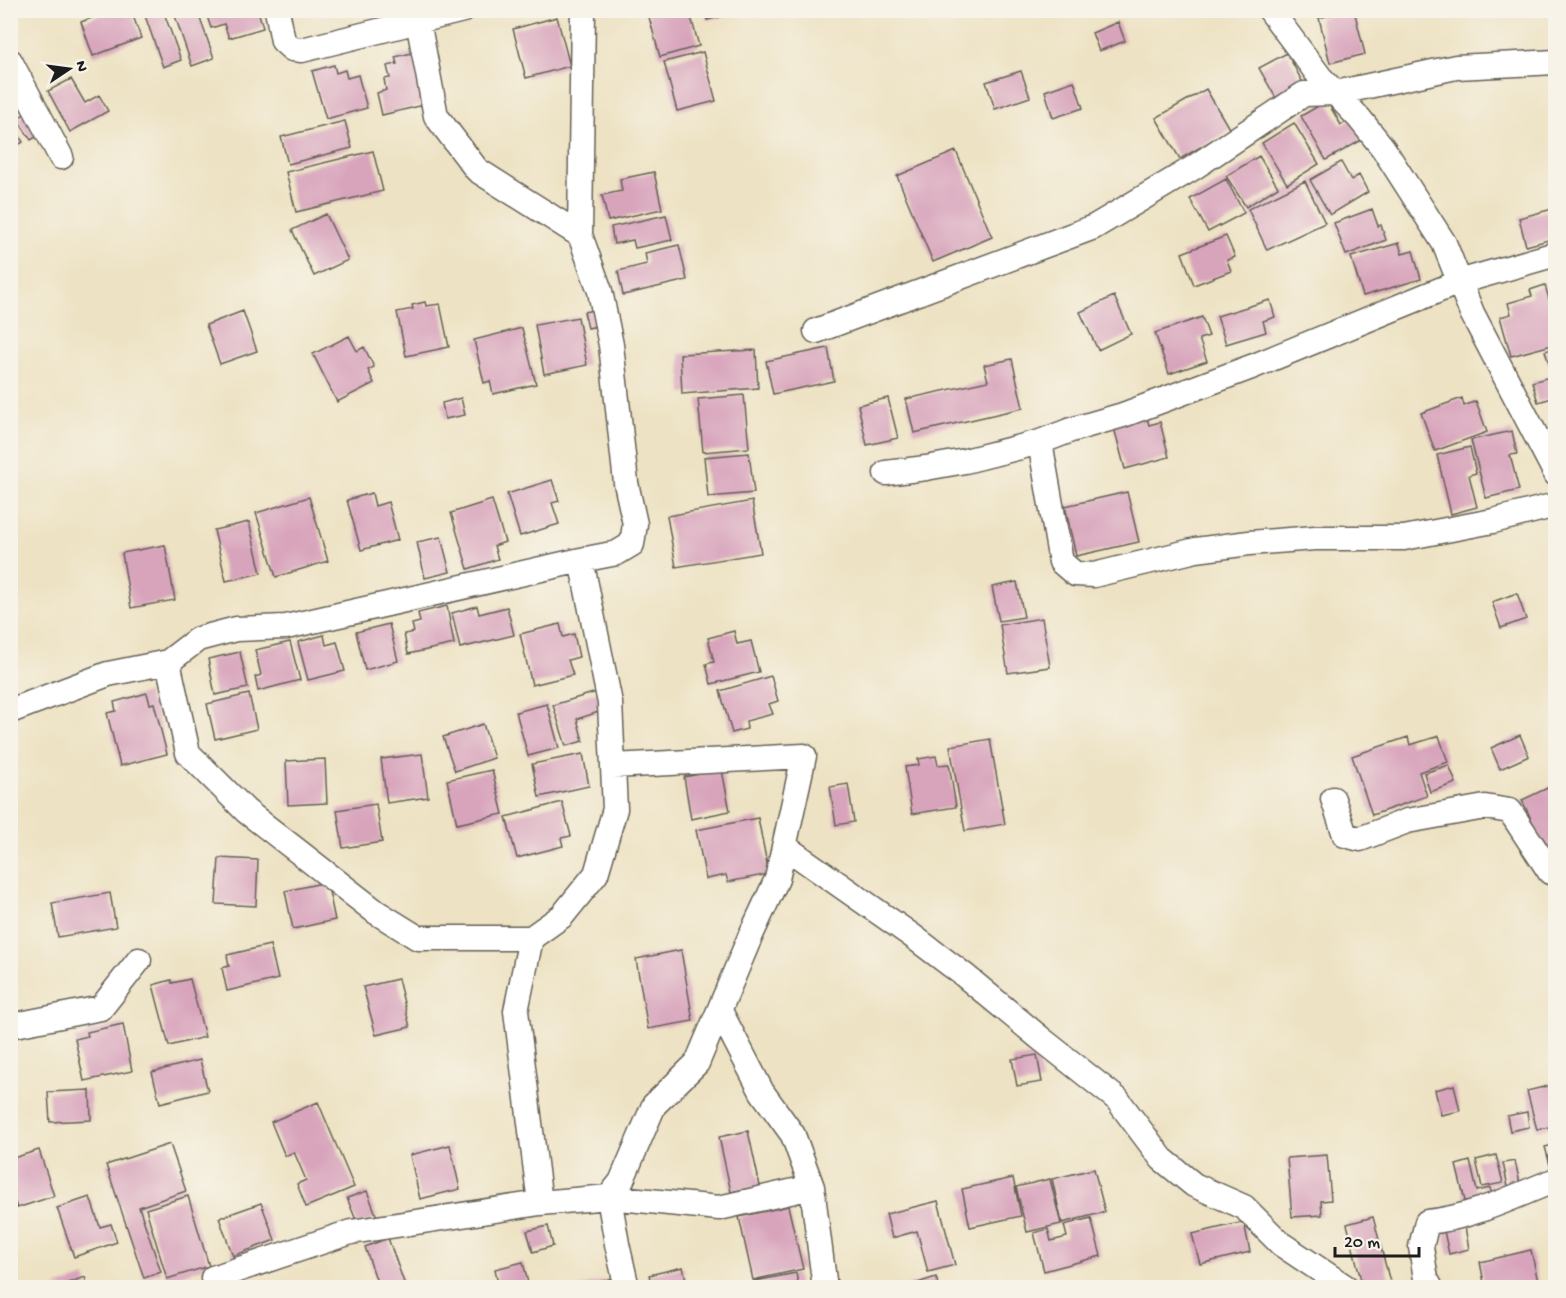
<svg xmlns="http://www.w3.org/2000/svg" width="1566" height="1298" font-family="'Gochi Hand',sans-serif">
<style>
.building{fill:#d8a4bc}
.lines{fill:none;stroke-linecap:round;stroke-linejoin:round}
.street-casing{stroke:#656156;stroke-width:27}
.street{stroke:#fff;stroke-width:24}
</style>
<rect width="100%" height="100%" fill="#f7f3e8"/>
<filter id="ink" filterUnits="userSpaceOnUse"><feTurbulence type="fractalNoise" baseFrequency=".0167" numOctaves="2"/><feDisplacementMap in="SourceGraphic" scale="12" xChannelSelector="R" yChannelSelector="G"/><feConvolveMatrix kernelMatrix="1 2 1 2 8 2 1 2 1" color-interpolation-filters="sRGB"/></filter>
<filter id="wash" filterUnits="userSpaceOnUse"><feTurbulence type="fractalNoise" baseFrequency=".008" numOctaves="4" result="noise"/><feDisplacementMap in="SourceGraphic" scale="24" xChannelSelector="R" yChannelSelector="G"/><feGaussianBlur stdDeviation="1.35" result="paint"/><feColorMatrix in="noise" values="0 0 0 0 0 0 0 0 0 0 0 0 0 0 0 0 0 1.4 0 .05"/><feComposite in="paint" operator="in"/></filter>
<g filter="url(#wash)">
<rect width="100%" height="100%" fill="#ede2c3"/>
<g id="blocks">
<path class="building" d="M 112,10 L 131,10 L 141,38 L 93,56 L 81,22 Z
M 143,10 L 163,10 L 181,60 L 163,67 Z
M 173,10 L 197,10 L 214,58 L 192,66 Z
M 205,10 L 258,10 L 263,28 L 229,38 L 224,24 L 211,28 Z
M 647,10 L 689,10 L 699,46 L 660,57 Z
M 704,10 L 732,10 L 732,14 L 707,20 Z
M 1348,10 L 1354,10 L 1365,54 L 1330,63 L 1319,18 Z
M 557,17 L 570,66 L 526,78 L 513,29 Z
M 1118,22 L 1125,41 L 1099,51 L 1092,33 Z
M 703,52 L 716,101 L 677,111 L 664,62 Z
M 412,53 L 424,105 L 382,115 L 377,93 L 386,90 L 384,79 L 390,78 L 387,66 L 397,64 L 395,57 Z
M 1287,53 L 1304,85 L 1277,100 L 1259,68 Z
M 334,65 L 336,73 L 345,70 L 347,78 L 358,75 L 367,108 L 326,119 L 312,71 Z
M 1021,71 L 1030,97 L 995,109 L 986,82 Z
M 71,79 L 85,103 L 99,95 L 108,111 L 70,132 L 48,91 Z
M 1074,81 L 1083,108 L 1053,118 L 1045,91 Z
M 1206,89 L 1230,130 L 1180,159 L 1156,118 Z
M 1327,101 L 1341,125 L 1350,120 L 1362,140 L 1326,160 L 1301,116 Z
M 30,110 L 44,132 L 31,140 L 17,119 Z
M 345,121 L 352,148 L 288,164 L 281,137 Z
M 10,122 L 23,142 L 10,150 Z
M 1294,123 L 1319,164 L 1287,184 L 1262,143 Z
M 373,151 L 383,191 L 296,212 L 286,172 Z
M 956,151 L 992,237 L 933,262 L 897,176 Z
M 1259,156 L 1278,187 L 1246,207 L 1226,176 Z
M 1341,162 L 1351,180 L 1359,175 L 1368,192 L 1330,215 L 1310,180 Z
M 654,172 L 662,209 L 608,221 L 602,195 L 622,191 L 620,179 Z
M 1226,179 L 1244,213 L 1208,232 L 1190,199 Z
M 1305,181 L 1325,223 L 1267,250 L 1248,209 Z
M 1556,208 L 1556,238 L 1526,246 L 1519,218 Z
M 1372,209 L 1378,226 L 1381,225 L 1386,240 L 1346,255 L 1334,223 Z
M 326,214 L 348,260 L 314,276 L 292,230 Z
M 666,215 L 672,240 L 635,248 L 633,240 L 614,244 L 611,227 Z
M 1226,236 L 1235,257 L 1227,260 L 1231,271 L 1194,285 L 1182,253 Z
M 1399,243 L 1402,254 L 1413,251 L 1421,279 L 1363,296 L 1351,257 Z
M 679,245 L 687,280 L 623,295 L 618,271 L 647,264 L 645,253 Z
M 1545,285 L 1556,324 L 1556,344 L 1511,356 L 1500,317 L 1511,314 L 1508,303 L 1532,296 L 1530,290 Z
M 1114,296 L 1131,334 L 1098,350 L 1080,312 Z
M 1270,300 L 1275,317 L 1263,321 L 1266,332 L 1226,344 L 1217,316 Z
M 425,302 L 426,306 L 440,304 L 449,347 L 406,356 L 397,312 L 413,309 L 412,305 Z
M 598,309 L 601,325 L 588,328 L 584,312 Z
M 243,311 L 257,351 L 220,364 L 206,325 Z
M 578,317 L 587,365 L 544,374 L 535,325 Z
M 1202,317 L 1209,336 L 1199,339 L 1207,361 L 1169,374 L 1155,333 Z
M 522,328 L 536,384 L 493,394 L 490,381 L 484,383 L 474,340 Z
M 349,336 L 357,351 L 364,347 L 374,367 L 368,370 L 374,383 L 337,402 L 313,354 Z
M 828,348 L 834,381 L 773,394 L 766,361 Z
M 1556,348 L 1556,397 L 1538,402 L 1532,382 L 1553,376 L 1545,351 Z
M 756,350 L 758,388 L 682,394 L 680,354 Z
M 1012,359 L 1023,408 L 914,433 L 906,399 L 988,381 L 984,365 Z
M 744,395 L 749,448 L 703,452 L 698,399 Z
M 461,398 L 465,415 L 445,419 L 442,403 Z
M 888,398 L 898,438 L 867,445 L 858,405 Z
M 1462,398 L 1464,406 L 1476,401 L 1487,432 L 1435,451 L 1421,413 Z
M 1146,415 L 1149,425 L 1160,422 L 1169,457 L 1125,469 L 1113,424 Z
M 1512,431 L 1517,454 L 1510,455 L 1519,490 L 1486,498 L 1471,440 Z
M 1470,447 L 1476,473 L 1469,475 L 1477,507 L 1451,514 L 1437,455 Z
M 749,453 L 754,493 L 708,497 L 704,457 Z
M 552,480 L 559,501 L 552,503 L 559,524 L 520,536 L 507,494 Z
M 1127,492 L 1139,542 L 1076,556 L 1065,506 Z
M 372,493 L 375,506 L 388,502 L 398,540 L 361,550 L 347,500 Z
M 309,497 L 328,561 L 276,577 L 256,513 Z
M 492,500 L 505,542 L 494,546 L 498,559 L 468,569 L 451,513 Z
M 752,501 L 761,553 L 676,567 L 667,516 Z
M 249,522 L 261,573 L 226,581 L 214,530 Z
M 441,537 L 450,572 L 425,578 L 417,542 Z
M 165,545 L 175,600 L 131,608 L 122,553 Z
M 1017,582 L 1024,617 L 999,621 L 992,587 Z
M 1517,593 L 1526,619 L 1501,628 L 1492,602 Z
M 447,606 L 454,644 L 408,654 L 404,634 L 414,632 L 412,624 L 420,622 L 418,613 Z
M 477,606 L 479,614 L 507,607 L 514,635 L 460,648 L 452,613 Z
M 1042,618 L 1050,667 L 1008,673 L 1000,625 Z
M 389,624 L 398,661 L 365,670 L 356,632 Z
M 560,624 L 563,637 L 574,634 L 579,657 L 568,660 L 573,675 L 532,685 L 520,634 Z
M 734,631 L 737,644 L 751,641 L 759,672 L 711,684 L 706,664 L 714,662 L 708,638 Z
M 324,635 L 326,645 L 337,642 L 345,671 L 308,680 L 298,642 Z
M 290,642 L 300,680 L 258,691 L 255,677 L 261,675 L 255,650 Z
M 240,652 L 248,688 L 215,695 L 208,659 Z
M 771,676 L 778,701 L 769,704 L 773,714 L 746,721 L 747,729 L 732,733 L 720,691 Z
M 600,691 L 605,710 L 577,719 L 583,741 L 566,746 L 553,705 Z
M 147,693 L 150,704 L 154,703 L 167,754 L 120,766 L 107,713 L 116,711 L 114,702 Z
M 249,694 L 257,729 L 215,739 L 207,704 Z
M 547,704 L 559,748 L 528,756 L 516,712 Z
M 483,724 L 494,758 L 455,771 L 443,737 Z
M 1520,735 L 1529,756 L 1500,769 L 1491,748 Z
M 1439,736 L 1448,762 L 1419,772 L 1427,796 L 1372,815 L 1352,756 L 1408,737 L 1410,745 Z
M 990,739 L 1005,824 L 965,831 L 950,746 Z
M 422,754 L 428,797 L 387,803 L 381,759 Z
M 583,754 L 589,786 L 539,797 L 532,764 Z
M 936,756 L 938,765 L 949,764 L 956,807 L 912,814 L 905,767 L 919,765 L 918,759 Z
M 325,759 L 327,803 L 288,805 L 286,761 Z
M 1449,765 L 1456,783 L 1430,792 L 1424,773 Z
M 492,770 L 503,814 L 457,824 L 447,780 Z
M 722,770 L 730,811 L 691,819 L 684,777 Z
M 848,784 L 854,822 L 836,825 L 830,787 Z
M 1556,784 L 1556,847 L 1546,851 L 1522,800 Z
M 562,802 L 571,836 L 561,838 L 563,846 L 517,858 L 506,817 Z
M 376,804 L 382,842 L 343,848 L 337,810 Z
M 758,818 L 769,874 L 728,882 L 726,875 L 706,879 L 696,830 Z
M 219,858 L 258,860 L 256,906 L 216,904 Z
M 327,882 L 335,920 L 293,929 L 285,891 Z
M 110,893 L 116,927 L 58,937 L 52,903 Z
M 270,945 L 278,979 L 227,991 L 222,968 L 229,966 L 227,955 Z
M 681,950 L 693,1021 L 648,1029 L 636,959 Z
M 190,979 L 205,1037 L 169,1046 L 153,985 L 171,980 L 172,983 Z
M 398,979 L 410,1027 L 376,1035 L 363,987 Z
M 123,1024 L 132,1071 L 84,1081 L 75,1039 L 88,1036 L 87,1032 Z
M 1037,1055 L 1042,1082 L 1017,1086 L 1012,1059 Z
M 200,1060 L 208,1091 L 160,1103 L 152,1072 Z
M 1556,1084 L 1556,1125 L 1537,1130 L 1527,1091 Z
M 1454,1085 L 1460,1111 L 1441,1115 L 1435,1090 Z
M 90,1090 L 91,1120 L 50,1122 L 48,1092 Z
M 318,1102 L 354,1187 L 306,1207 L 297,1184 L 306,1180 L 294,1152 L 285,1156 L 271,1122 Z
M 1527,1112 L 1529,1127 L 1510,1131 L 1507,1116 Z
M 748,1131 L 760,1186 L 731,1192 L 719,1137 Z
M 170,1144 L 186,1191 L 139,1207 L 161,1272 L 144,1278 L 106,1165 Z
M 1556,1144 L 1556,1168 L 1551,1169 L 1545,1147 Z
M 450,1145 L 460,1189 L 420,1199 L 410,1155 Z
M 39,1150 L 54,1196 L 17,1208 L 10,1187 L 10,1159 Z
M 1327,1155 L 1331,1200 L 1321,1201 L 1322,1215 L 1292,1217 L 1287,1158 Z
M 1496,1155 L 1503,1183 L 1482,1187 L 1476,1160 Z
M 1470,1161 L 1477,1191 L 1490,1188 L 1493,1198 L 1466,1205 L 1456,1165 Z
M 1515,1161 L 1521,1188 L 1509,1191 L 1503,1163 Z
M 1094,1169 L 1105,1212 L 1062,1223 L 1052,1179 Z
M 1013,1178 L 1021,1216 L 970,1227 L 962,1189 Z
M 1050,1179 L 1061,1224 L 1027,1232 L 1016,1187 Z
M 367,1191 L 377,1217 L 358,1225 L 347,1198 Z
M 188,1196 L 209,1266 L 167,1279 L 146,1209 Z
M 90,1197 L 100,1227 L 111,1224 L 117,1242 L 74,1257 L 57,1208 Z
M 938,1201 L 955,1265 L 928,1272 L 917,1231 L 892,1238 L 886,1214 Z
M 261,1203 L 275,1240 L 233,1256 L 219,1218 Z
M 788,1206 L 803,1269 L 753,1280 L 739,1217 Z
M 1373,1217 L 1390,1282 L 1370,1288 L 1363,1288 L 1347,1224 Z
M 1091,1218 L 1101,1256 L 1044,1271 L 1034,1233 L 1048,1229 L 1051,1241 L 1067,1237 L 1064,1225 Z
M 1244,1222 L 1250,1252 L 1200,1264 L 1192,1234 Z
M 548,1226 L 553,1246 L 533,1252 L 527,1231 Z
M 1465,1227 L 1469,1249 L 1449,1254 L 1444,1231 Z
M 388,1238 L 406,1288 L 379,1288 L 365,1247 Z
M 1531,1250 L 1539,1286 L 1532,1288 L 1485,1288 L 1480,1262 Z
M 523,1262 L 528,1283 L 510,1288 L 499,1288 L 495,1269 Z
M 683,1267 L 688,1288 L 652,1288 L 649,1275 Z
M 796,1273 L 799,1288 L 756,1288 L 755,1281 Z
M 85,1277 L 88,1288 L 56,1288 L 56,1287 Z
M 936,1277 L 939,1288 L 905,1288 L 905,1287 Z
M 614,1278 L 616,1288 L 579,1288 L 579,1287 Z"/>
</g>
</g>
<g filter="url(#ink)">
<use href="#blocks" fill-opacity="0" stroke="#656156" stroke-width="1.5"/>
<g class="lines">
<defs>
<path id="street" d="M 277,10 L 283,41 L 292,49 L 302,50 L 463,10
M 1270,10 L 1320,77 L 1359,118 L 1383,148 L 1444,243 L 1472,313 L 1556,474
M 418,21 L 436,116 L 477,170 L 580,235
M 10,61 L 61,157
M 816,331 L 1094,227 L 1193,168 L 1304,94 L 1336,93 L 1456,67 L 1556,62
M 1040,442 L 1061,562 L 1075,574 L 1094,575 L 1196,550 L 1249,543 L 1315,538 L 1404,538 L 1493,521 L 1556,505
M 886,473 L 926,468 L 965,461 L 1040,442 L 1071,430 L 1123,415 L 1254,366 L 1459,282 L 1556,254
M 581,560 L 617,553 L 632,544 L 635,524 L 626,483 L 611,345 L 600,291 L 580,235 L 583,10
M 10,711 L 108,674 L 168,662 L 198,639 L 236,629 L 286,627 L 581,560 L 610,703 L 615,809 L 596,874 L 562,916 L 531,938 L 418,938 L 376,912 L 246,811 L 188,753 L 168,662
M 613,766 L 804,756 L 777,879 L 750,937 L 697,1063 L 654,1105 L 621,1182 L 609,1197 L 617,1244 L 627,1288
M 1333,799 L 1345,835 L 1360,839 L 1407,821 L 1485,807 L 1510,811 L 1550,872 L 1556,872
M 784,846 L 911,935 L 964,975 L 1040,1038 L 1117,1099 L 1162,1159 L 1194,1185 L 1244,1207 L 1281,1244 L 1347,1288
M 531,938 L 516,1011 L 540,1203
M 720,1011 L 762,1092 L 793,1135 L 812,1187 L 825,1288
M 10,1026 L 101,1008 L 139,960
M 213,1278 L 351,1232 L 540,1203 L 609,1197 L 719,1208 L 812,1187
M 1431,1288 L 1426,1279 L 1421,1247 L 1427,1222 C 1472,1218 1514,1196 1556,1180"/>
</defs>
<use href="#street" class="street-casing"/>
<use href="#street" class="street"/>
</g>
</g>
<rect width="1566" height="1298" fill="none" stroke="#f7f3e8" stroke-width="36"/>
<g transform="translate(69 69) rotate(77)" stroke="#f7f3e8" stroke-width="4.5" paint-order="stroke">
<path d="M0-4.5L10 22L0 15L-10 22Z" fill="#1c1c1c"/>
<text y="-9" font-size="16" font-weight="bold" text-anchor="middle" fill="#1c1c1c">N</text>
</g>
<path d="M1335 1247v9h84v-9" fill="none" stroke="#1c1c1c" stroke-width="3"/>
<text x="1344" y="1247" font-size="18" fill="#1c1c1c" stroke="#f7f3e8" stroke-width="4.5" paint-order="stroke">20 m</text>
</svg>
